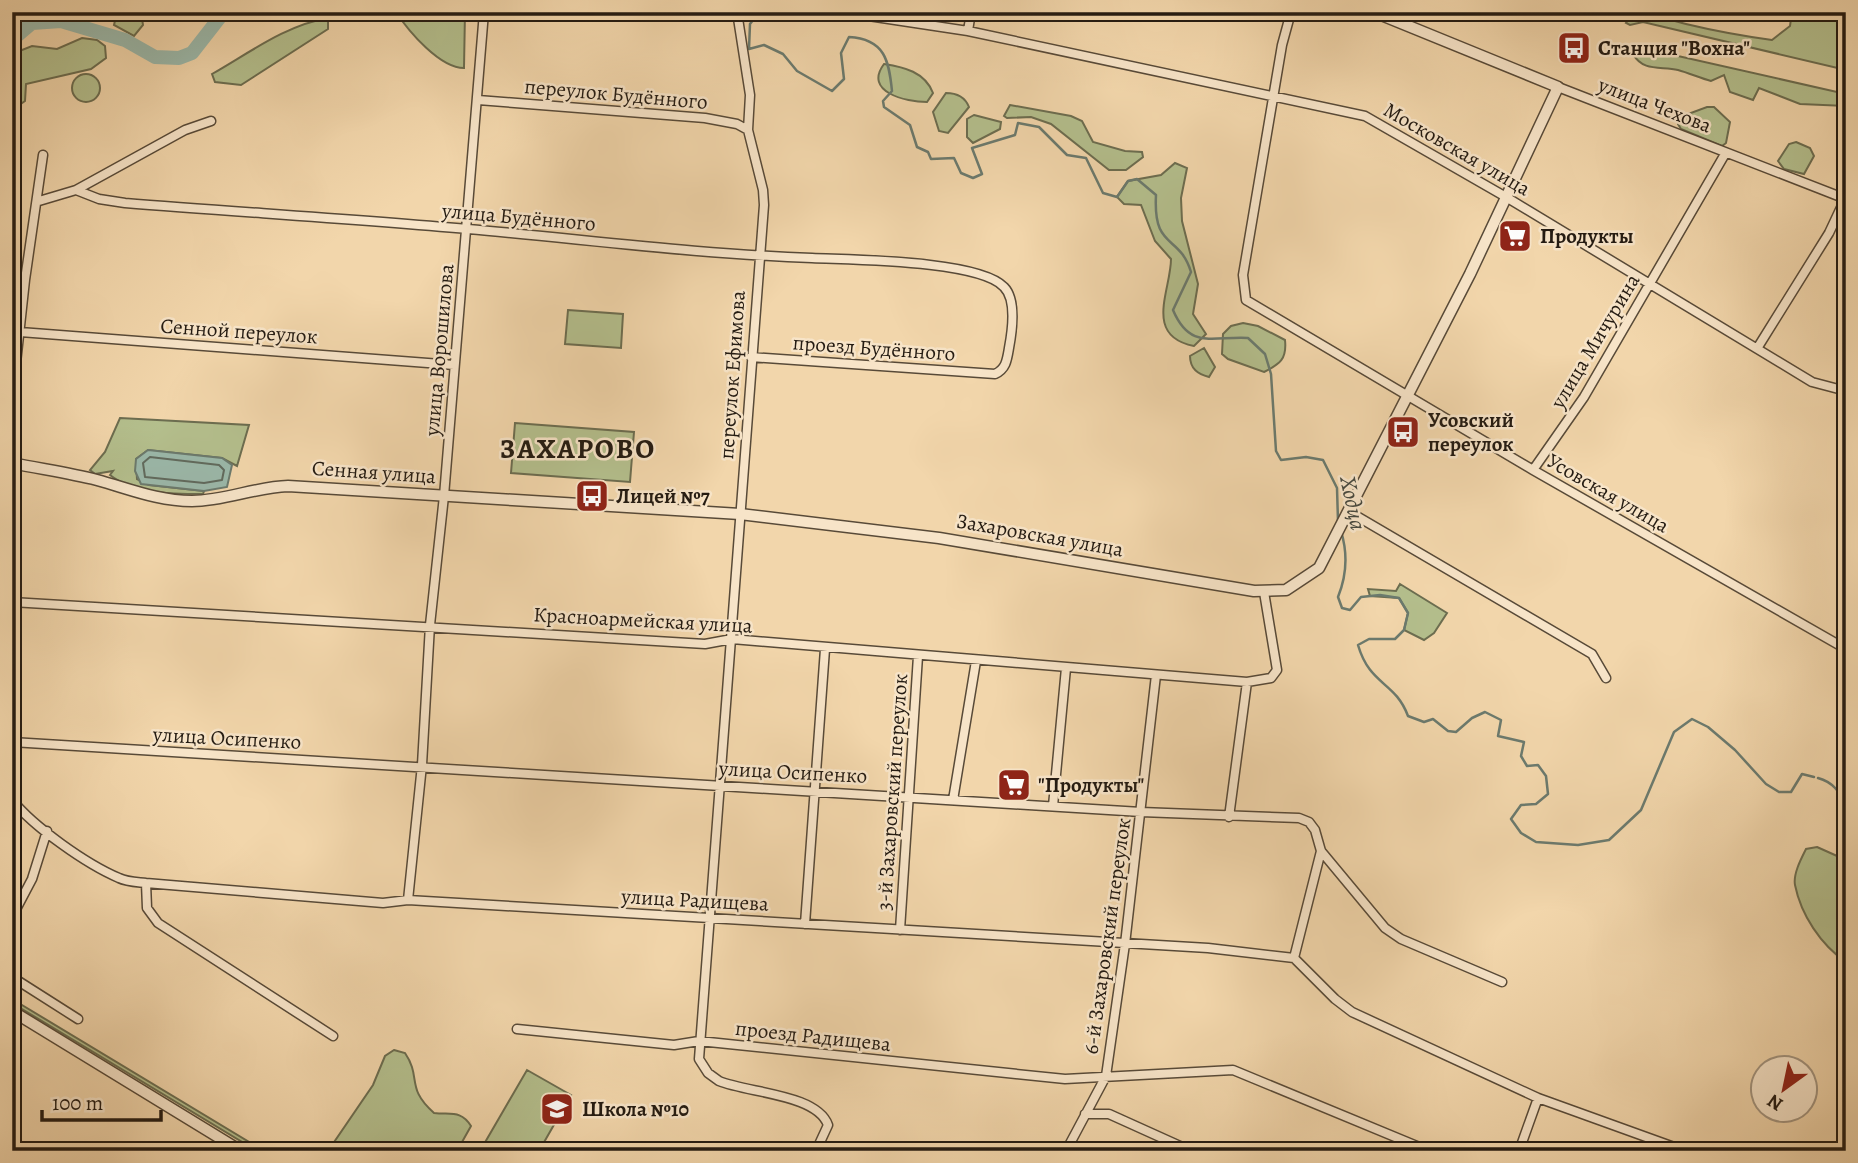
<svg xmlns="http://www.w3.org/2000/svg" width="1858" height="1163" font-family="Alegreya,serif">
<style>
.green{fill:#b4bf8d;stroke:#6c6d50;stroke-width:2}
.water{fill:#9bb9ab;stroke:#6b7a6e;stroke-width:2}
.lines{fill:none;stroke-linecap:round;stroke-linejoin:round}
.shore{stroke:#606a5e;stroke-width:2}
.stream{stroke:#6b7a6e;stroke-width:2.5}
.river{stroke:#9bb9ab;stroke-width:14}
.minor-casing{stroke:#584a38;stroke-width:11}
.tertiary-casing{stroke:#584a38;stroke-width:13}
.minor{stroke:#f7e4c8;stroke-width:8}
.tertiary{stroke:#f7e4c8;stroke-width:10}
.labels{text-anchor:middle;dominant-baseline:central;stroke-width:5;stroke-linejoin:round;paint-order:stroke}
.poi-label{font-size:21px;font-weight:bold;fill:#241b12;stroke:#f7e4c8;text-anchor:start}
.street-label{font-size:21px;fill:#241b12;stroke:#f7e4c8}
.water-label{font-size:23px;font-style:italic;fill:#484a40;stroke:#f7e4c8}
.district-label{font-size:28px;font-weight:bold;letter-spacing:2px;fill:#241b12;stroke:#f7e4c8}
</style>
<rect width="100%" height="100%" fill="#f2d6ab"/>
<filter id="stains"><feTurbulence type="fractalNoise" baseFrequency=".00286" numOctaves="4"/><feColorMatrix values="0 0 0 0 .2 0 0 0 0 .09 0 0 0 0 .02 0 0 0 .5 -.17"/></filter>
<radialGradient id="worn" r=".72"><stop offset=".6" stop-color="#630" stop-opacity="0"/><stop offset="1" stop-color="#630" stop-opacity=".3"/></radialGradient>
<path class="green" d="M 117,12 L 141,12 L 143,25 L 134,36 L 114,25 Z
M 396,12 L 465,12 L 464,68 C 440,68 409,32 396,12 Z
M 1634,12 C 1653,12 1667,20 1686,24 C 1715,31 1743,36 1772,40 L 1790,26 L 1792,12 L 1846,12 L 1846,70 L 1643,22 L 1630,25 L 1626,23 Z
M 328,18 L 328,29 L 241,85 L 215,82 L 212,74 C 249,53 286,25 328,18 Z
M 82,38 L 97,40 L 105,46 L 106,58 L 91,69 L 26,84 L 25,101 L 12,110 L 12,54 L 32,46 L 57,49 Z
M 1638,47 L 1846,94 L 1846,106 L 1800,104 L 1759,88 L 1753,100 L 1730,92 L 1724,75 L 1711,81 C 1700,78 1689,73 1678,70 C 1661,66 1643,72 1633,54 Z
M 884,64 C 904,67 925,72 933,93 L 927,102 C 906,102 863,92 884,64 Z
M72 88a14 14 0 1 1 28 0a14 14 0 1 1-28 0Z
M 946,93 C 956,93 965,97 969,107 L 948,133 L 939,131 L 933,112 Z
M 1010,105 L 1071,116 L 1082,121 L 1093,142 L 1125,151 L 1142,152 L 1143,157 L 1126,170 L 1109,170 L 1051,124 L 1031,117 L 1007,118 L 1004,116 Z
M 1707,107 L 1714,107 L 1730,122 L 1726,143 L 1722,146 L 1681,129 L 1678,124 L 1680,117 Z
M 974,115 L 1001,122 L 1000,129 L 973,143 L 967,137 L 967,119 Z
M 1796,142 L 1810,148 L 1814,156 L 1804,174 L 1784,169 L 1778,161 L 1789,144 Z
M 1175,163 L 1187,168 L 1181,198 L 1182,221 L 1198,284 L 1193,314 L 1206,334 L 1194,346 C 1143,336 1171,290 1171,259 L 1155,241 L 1141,205 L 1124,204 L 1117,197 L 1128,181 L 1161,175 Z
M 568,310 L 623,314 L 621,348 L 565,344 Z
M 1243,323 L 1258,326 L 1285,340 C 1287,359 1280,364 1264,372 L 1228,359 L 1222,354 L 1223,334 L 1231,326 Z
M 1204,348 L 1215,367 L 1209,377 C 1198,374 1190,369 1190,356 Z
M 120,418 L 249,425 L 237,466 L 222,458 L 148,450 L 136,459 L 137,479 L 149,485 L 204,491 L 203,494 C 173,494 134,494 110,475 L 113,471 L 95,474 L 90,470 L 105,452 Z
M 515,423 L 634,432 L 630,482 L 511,473 Z
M 1400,584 L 1447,613 L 1434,633 L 1424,640 L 1404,630 L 1408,613 L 1399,598 L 1370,596 L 1368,589 L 1396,591 Z
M 1817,847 L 1846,860 L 1846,962 C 1821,945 1801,915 1795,885 C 1793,874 1801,859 1806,849 Z
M 12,999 L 264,1151 L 257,1151 L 12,1003 Z
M 394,1050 L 405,1053 C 422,1078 405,1087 434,1113 C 451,1115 461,1110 471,1126 L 457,1151 L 328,1151 L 373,1085 L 385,1056 Z
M 527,1070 L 571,1095 L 539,1151 L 480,1151 Z"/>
<path class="water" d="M 148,450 L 222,458 L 232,465 L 227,487 L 204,491 L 141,484 L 135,471 L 136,459 Z"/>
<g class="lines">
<path class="shore" d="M 150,457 L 219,465 L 224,470 L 222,480 L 204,483 L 145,477 L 143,463 Z"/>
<path class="stream" d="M 759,12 L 750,24 L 749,49 L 764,45 L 783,54 L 797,71 L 832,91 L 844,79 L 841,53 L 849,37 C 885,39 889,61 892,91 L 883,101 L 884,107 L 910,125 L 917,147 L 928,152 L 931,159 L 954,158 L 961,173 L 973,178 L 982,174 L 972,148 L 1015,135 L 1018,123 L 1039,127 L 1067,155 L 1086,158 L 1103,193 L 1117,197 L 1128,181 L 1137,179 L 1156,195 C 1153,251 1179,233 1191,272 L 1173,310 C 1190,350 1212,336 1248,338 L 1265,354 L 1271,374 L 1276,451 L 1281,460 L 1306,457 L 1323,460 L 1337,488 L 1338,521
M 1341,531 C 1348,554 1347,575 1338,597 L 1342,608 L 1350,610 L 1361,597 L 1380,595 L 1399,598 L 1408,613 L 1404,630 L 1395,639 L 1369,639 L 1358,645 C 1370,686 1395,681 1408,716 L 1424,722 L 1433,719 L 1448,731 L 1456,732 L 1472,718 L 1485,712 L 1501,720 L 1498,736 L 1524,742 L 1521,756 L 1527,766 L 1538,765 L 1546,776 L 1548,794 L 1536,804 L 1521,805 L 1511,819 L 1521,833 L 1536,842 L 1578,845 L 1609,840 L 1641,810 L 1674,732 L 1692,719 L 1708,727 L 1735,750 L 1766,784 L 1779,792 L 1791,792 L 1802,774 L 1814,777
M 1818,778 C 1833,782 1840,792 1846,806"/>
<path class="river" d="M 12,40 L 32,23 L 61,21 L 125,40 L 155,57 L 179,58 L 192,53 L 224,12"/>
<defs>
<path id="minor" d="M 737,12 L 750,95 L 748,130 L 763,190 L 764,205 L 699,1059 L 708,1073 L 719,1081 C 748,1093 817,1094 828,1125 L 816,1151
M 1291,12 L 1282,45 L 1243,275 L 1246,300 L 1533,470 L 1846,649
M 862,15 L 968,31 L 1365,116 L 1506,197 L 1812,382 L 1846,391
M 968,31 L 971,12
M 1558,87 L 1846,199
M 478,100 L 705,118 L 737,124 L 748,130
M 76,190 L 185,130 L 211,121
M 39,201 L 76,190 L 99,199 L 125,203 C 239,212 354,219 468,229 C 583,239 697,254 812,258 C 850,260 979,260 1004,287 C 1017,300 1012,332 1009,348 C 1007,360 1006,369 995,374 L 751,357
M 20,332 L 454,365
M 1758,347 L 1829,233 L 1845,199
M 12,400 L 25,280 L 43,155
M 1533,470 L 1584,397 L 1725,154
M 1348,511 L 1592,654 L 1606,678
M 12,602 L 705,644 L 732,639 L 1247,682 L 1271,678 L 1277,670 L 1264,592
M 12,742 L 1141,812 L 1299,818 L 1309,822 L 1315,830 L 1321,851 L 1385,928 L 1401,939 L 1502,982
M 12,800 C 34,827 86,864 119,878 C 127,882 137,882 146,883 L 383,903 L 408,900 L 1208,948 L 1294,958
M 953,800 L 976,661
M 1053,806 L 1066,668
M 1229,817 L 1247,682
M 146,883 L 147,908 L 158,923 L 333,1036
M 408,900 L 422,765 L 430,625 L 444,496 L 484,12
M 12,917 L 32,879 L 47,831
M 805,924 L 825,649
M 900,930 L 918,656
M 1294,958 L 1335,999 L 1352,1012 L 1538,1098 L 1685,1151
M 1294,958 L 1321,851
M 12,977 L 78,1019
M 517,1029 L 674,1045 L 699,1041 L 1065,1079 L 1233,1070 L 1429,1151
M 1085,1114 L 1109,1114 L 1191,1151
M 12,1144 L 18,1151
M 1066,1151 L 1106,1076 L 1125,944 L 1156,675
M 1519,1151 L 1538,1098"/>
<path id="tertiary" d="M 12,463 C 41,469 69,473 97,480 C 130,489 158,501 192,501 C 225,501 255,487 288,486 L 740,514 L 939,538 L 1254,591 L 1286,590 L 1319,568 L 1470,274 L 1558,87 L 1374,12
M 12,1011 L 241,1151"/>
</defs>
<use href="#minor" class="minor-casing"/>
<use href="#tertiary" class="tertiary-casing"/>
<use href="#minor" class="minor"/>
<use href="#tertiary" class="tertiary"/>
</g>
<defs>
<symbol id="bus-square" viewBox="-11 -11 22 22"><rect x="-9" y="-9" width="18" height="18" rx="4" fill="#8f2418" stroke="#f7e4c8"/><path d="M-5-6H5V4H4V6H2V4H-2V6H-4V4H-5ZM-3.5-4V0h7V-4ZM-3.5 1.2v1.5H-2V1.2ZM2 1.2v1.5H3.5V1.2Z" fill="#fff"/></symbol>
<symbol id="supermarket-square" viewBox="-11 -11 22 22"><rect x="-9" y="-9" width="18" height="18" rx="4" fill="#8f2418" stroke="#f7e4c8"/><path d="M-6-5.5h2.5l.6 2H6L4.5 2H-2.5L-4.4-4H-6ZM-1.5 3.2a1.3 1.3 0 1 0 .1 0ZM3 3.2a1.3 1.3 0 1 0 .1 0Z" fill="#fff"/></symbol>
<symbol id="school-square" viewBox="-11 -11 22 22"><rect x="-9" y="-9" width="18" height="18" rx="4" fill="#8f2418" stroke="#f7e4c8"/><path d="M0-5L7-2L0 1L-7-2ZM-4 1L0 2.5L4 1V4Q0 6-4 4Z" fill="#fff"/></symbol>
</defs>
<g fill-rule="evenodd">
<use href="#bus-square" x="1555" y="29" width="38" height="38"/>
<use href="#supermarket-square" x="1496" y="217" width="38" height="38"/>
<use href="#bus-square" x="1384" y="413" width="38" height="38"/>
<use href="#bus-square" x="573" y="477" width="38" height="38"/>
<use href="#supermarket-square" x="995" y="766" width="38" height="38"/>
<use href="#school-square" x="538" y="1090" width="38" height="38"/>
</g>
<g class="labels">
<g class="poi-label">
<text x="1598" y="48">Станция "Вохна"</text>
<text x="1540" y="236">Продукты</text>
<text x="1428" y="420">Усовский<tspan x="1428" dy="24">переулок</tspan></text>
<text x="616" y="496">Лицей №7</text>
<text x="1038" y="785">"Продукты"</text>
<text x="582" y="1109">Школа №10</text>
</g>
<g class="street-label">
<text transform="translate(616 94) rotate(5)">переулок Будённого</text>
<text transform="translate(1655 105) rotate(21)">улица Чехова</text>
<text transform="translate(1457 149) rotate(30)">Московская улица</text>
<text transform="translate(519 217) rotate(5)">улица Будённого</text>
<text transform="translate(239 331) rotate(4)">Сенной переулок</text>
<text transform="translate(1595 341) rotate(-59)">улица Мичурина</text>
<text transform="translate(874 348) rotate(4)">проезд Будённого</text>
<text transform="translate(439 350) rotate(-85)">улица Ворошилова</text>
<text transform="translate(732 375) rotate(-86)">переулок Ефимова</text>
<text transform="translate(374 472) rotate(4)">Сенная улица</text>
<text transform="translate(1608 493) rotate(30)">Усовская улица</text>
<text transform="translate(1040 535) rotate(10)">Захаровская улица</text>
<text transform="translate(643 620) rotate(3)">Красноармейская улица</text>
<text transform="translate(227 738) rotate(3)">улица Осипенко</text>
<text transform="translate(793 772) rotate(3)">улица Осипенко</text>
<text transform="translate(892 792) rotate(-86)">3-й Захаровский переулок</text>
<text transform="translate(695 900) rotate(3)">улица Радищева</text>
<text transform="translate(1107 936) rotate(-82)">6-й Захаровский переулок</text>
<text transform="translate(813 1036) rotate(6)">проезд Радищева</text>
</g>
<g class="water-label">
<text transform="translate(1353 503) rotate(78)">Ходца</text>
</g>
<g class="district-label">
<text x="578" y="449">ЗАХАРОВО</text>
</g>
</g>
<rect width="1858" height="1163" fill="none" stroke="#f2d6ab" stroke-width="42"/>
<rect x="14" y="14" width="1830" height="1135" fill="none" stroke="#241b12" stroke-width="3.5"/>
<rect x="21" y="21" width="1816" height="1121" fill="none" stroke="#241b12" stroke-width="2"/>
<g transform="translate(1784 1089) rotate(213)"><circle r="33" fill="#f7e4c8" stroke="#a3947f" stroke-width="2"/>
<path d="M0-5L12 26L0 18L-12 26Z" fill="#8f2418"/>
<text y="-10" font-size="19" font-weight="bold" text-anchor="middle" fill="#241b12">N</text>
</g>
<path d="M42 1110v10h119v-10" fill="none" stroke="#241b12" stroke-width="3.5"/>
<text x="52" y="1110" font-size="21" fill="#241b12" stroke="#f7e4c8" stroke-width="5" paint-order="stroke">100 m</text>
<rect width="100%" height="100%" filter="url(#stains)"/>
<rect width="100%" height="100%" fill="url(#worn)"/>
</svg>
